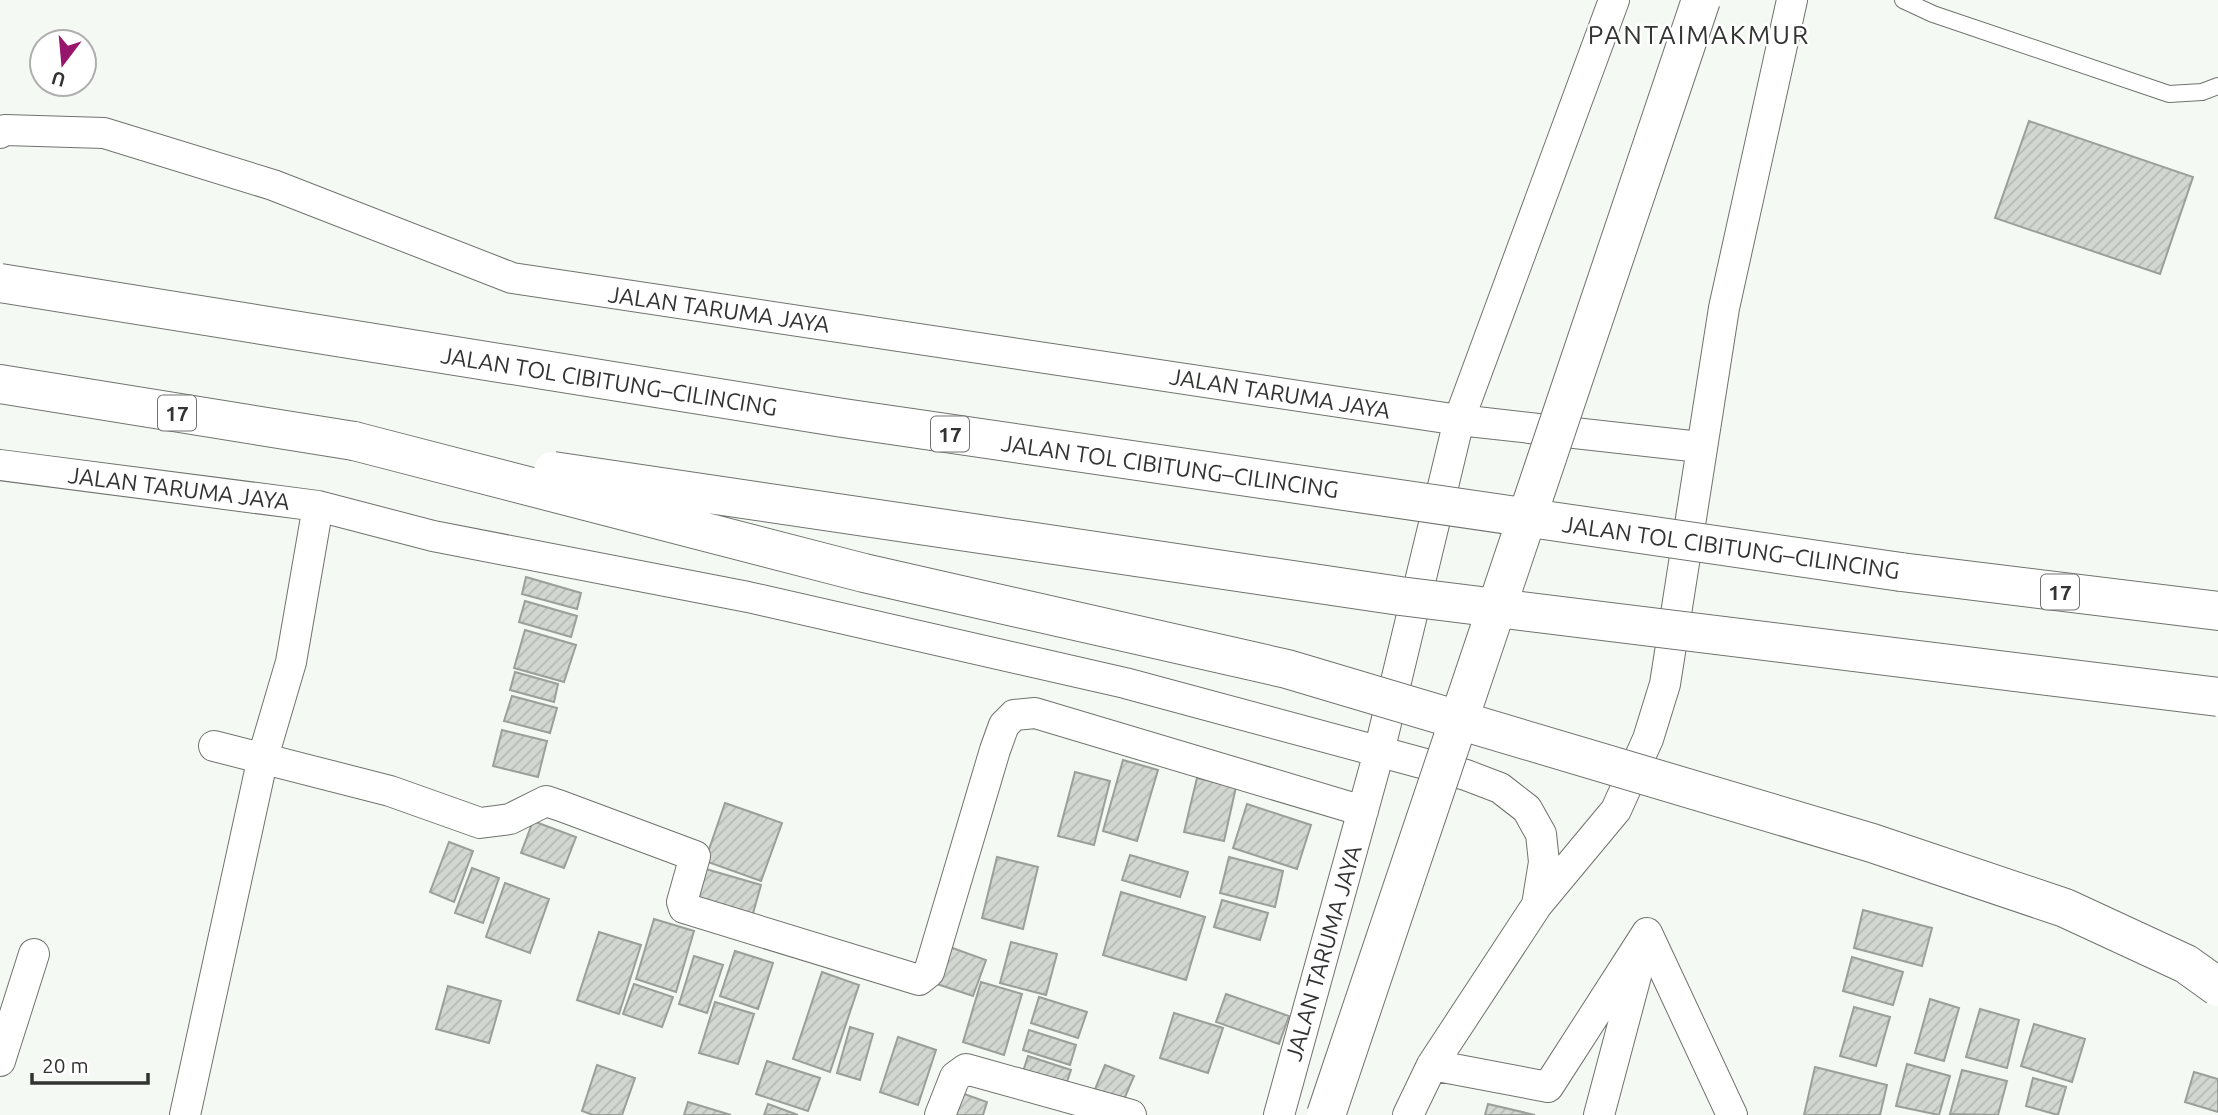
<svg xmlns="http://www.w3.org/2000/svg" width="2218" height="1115" font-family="Ubuntu,sans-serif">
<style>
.building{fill:url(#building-hatch);stroke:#9b9f99;stroke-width:2}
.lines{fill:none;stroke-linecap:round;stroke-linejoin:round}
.lane-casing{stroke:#6f736e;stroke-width:18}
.street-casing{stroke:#6f736e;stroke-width:32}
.highway-casing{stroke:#6f736e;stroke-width:40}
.lane{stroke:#fff;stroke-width:16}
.street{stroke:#fff;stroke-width:30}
.highway{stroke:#fff;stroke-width:38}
.primary-bridge-casing{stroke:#6f736e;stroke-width:40;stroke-linecap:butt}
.highway-bridge-casing{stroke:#6f736e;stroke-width:40;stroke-linecap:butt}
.primary-bridge{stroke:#fff;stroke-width:38}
.highway-bridge{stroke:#fff;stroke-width:38}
.labels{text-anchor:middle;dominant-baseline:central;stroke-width:5;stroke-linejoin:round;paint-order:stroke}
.shield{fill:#fff;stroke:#707170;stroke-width:2}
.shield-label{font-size:21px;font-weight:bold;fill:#323432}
.street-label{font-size:23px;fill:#323432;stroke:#fff}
.quarter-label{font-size:26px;letter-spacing:2px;fill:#323432;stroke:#fff}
</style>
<defs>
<pattern id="building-hatch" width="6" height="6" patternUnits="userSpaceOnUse" patternTransform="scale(1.75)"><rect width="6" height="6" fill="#d3d7d1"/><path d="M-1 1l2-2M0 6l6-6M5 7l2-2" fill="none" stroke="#b6b9b4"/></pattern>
</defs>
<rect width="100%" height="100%" fill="#f5f9f3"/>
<path class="building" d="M 2029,121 L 2193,177 L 2160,274 L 1995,218 Z
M 526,577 L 581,593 L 577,609 L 522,594 Z
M 525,601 L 577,616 L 571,637 L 519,622 Z
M 525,630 L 576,645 L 564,682 L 514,668 Z
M 515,672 L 558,684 L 554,702 L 510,690 Z
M 512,696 L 557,708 L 550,733 L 504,721 Z
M 502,730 L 547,741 L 538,777 L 493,766 Z
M 1123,760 L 1158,770 L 1137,841 L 1103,831 Z
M 1075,772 L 1110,781 L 1094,845 L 1058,836 Z
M 1197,778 L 1236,787 L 1224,841 L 1184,832 Z
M 725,803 L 782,823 L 761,881 L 705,861 Z
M 1247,804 L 1311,825 L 1297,869 L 1233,848 Z
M 533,821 L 576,837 L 564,868 L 521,853 Z
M 449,842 L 473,851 L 454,902 L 430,892 Z
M 1130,855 L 1188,872 L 1180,897 L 1122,880 Z
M 997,857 L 1038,867 L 1023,929 L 982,918 Z
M 1229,857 L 1283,871 L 1275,907 L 1220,893 Z
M 699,867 L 761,885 L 750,924 L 687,906 Z
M 472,868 L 499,878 L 483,923 L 455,913 Z
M 505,883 L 549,899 L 530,953 L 486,937 Z
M 1121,892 L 1205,917 L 1186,980 L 1103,955 Z
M 1222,900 L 1268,913 L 1260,940 L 1214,927 Z
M 1863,910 L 1932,928 L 1922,966 L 1854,948 Z
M 654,919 L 694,931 L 676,992 L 636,979 Z
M 599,932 L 641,945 L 619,1014 L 577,1000 Z
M 1011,942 L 1057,954 L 1046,995 L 1000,983 Z
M 947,946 L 986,960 L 973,996 L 934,983 Z
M 735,951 L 773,963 L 758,1009 L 720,996 Z
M 694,956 L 723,965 L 707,1013 L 679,1004 Z
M 1852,957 L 1903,972 L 1893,1005 L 1843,991 Z
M 822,972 L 859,985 L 830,1072 L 793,1059 Z
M 981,982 L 1022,994 L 1004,1055 L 963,1042 Z
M 634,984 L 673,997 L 662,1027 L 623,1014 Z
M 448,986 L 501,1001 L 489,1043 L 436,1029 Z
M 1226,994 L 1289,1016 L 1279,1044 L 1216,1022 Z
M 1039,997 L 1087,1012 L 1078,1038 L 1031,1023 Z
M 1930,999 L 1959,1008 L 1944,1061 L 1915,1053 Z
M 715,1002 L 754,1014 L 738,1064 L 699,1053 Z
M 1854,1007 L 1890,1017 L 1876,1066 L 1840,1056 Z
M 1980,1009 L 2019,1020 L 2007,1068 L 1966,1057 Z
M 1174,1013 L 1223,1028 L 1208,1073 L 1160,1058 Z
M 2034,1024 L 2085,1039 L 2072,1082 L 2021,1066 Z
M 850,1027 L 873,1034 L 860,1080 L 837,1073 Z
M 1029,1030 L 1076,1045 L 1070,1065 L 1023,1050 Z
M 898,1037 L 936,1050 L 918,1105 L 880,1092 Z
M 1028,1056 L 1071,1070 L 1062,1096 L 1020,1081 Z
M 767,1061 L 820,1078 L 808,1111 L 756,1094 Z
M 1907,1064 L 1950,1076 L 1939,1115 L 1896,1106 Z
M 597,1065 L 635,1078 L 622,1115 L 593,1115 L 582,1111 Z
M 1105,1065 L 1134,1076 L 1119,1111 L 1091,1099 Z
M 1815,1067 L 1887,1085 L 1880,1115 L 1804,1115 Z
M 1962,1070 L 2007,1081 L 1998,1115 L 1950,1114 Z
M 2194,1072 L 2218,1079 L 2218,1112 L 2185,1102 Z
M 2033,1078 L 2066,1087 L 2058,1115 L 2026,1106 Z
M 953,1090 L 987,1102 L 983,1115 L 945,1115 Z
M 688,1102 L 731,1115 L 684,1115 Z
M 768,1104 L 798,1115 L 764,1115 Z
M 1488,1104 L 1535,1115 L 1485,1115 Z"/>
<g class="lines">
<defs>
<path id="lane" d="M 1903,0 L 1933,14 L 2169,94 L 2202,92 L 2218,86"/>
<path id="street" d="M 0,133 L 5,130 L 104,133 L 273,185 L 512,278 L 1459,420 L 1614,0
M 0,465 L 318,506 L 433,536 L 748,597 L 1125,683 L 1466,775 L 1500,788 L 1527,809 L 1541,834 L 1544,862 L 1537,905 L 1432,1065 L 1408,1115
M 214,746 L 390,791 L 480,823 L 510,819 L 546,801 L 561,806 L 695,856 L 682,902 L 684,908 L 919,980 L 929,972 L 995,750 L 1004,725 L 1014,715 L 1035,713 L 1363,811
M 1537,905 L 1616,810 L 1648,739 L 1665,684 L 1724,308 L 1792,0
M 0,1061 L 34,954
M 1432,1065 L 1548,1087 L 1647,933 L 1732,1115
M 185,1115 L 263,757 L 291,662 L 318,506
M 940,1115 L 955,1077 L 966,1069 L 1131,1115
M 1279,1115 L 1379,752 L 1459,420 L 1700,447
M 1599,1115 L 1641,957"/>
<path id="highway" d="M 0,384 L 354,441
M 1901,572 L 2218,611"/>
</defs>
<use href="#lane" class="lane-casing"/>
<use href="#street" class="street-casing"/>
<use href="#highway" class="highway-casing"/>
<use href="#lane" class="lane"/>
<use href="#street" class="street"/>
<use href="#highway" class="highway"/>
<defs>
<path id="primary-bridge" d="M 1326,1115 L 1701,0"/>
<path id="highway-bridge" d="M 0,283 L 843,418 L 1901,572
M 354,441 L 864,573 L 1287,669 L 1872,843 L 2065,908 L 2186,964 L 2218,987
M 553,471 L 1400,596 L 2218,697"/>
</defs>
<use href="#primary-bridge" class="primary-bridge-casing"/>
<use href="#highway-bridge" class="highway-bridge-casing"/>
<use href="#primary-bridge" class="primary-bridge"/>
<use href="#highway-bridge" class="highway-bridge"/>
</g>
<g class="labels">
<g class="shield">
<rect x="158" y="395.5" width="38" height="35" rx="5"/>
<rect x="931" y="416.5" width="38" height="35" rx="5"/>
<rect x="2041" y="574.5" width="38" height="35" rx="5"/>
</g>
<g class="shield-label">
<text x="177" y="413">17</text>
<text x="950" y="434">17</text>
<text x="2060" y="592">17</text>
</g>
<g class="street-label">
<text transform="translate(719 309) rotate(8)">JALAN TARUMA JAYA</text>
<text transform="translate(609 381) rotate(9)">JALAN TOL CIBITUNG–CILINCING</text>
<text transform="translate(1280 393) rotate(9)">JALAN TARUMA JAYA</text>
<text transform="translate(1170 466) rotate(8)">JALAN TOL CIBITUNG–CILINCING</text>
<text transform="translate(179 488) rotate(7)">JALAN TARUMA JAYA</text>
<text transform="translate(1731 547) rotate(8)">JALAN TOL CIBITUNG–CILINCING</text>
<text transform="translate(1323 953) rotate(-74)">JALAN TARUMA JAYA</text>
</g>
<g class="quarter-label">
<text x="1699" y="34">PANTAIMAKMUR</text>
</g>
</g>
<g transform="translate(63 63) rotate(196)"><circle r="33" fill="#ffffff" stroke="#adaead" stroke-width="2"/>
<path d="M0-5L12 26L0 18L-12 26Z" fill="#97156b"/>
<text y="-10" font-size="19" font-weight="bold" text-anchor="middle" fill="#323432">U</text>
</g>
<path d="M32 1073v10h116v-10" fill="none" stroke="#323432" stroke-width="3.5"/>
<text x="42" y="1073" font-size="21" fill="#323432" stroke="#ffffff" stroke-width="5" paint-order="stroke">20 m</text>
</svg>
